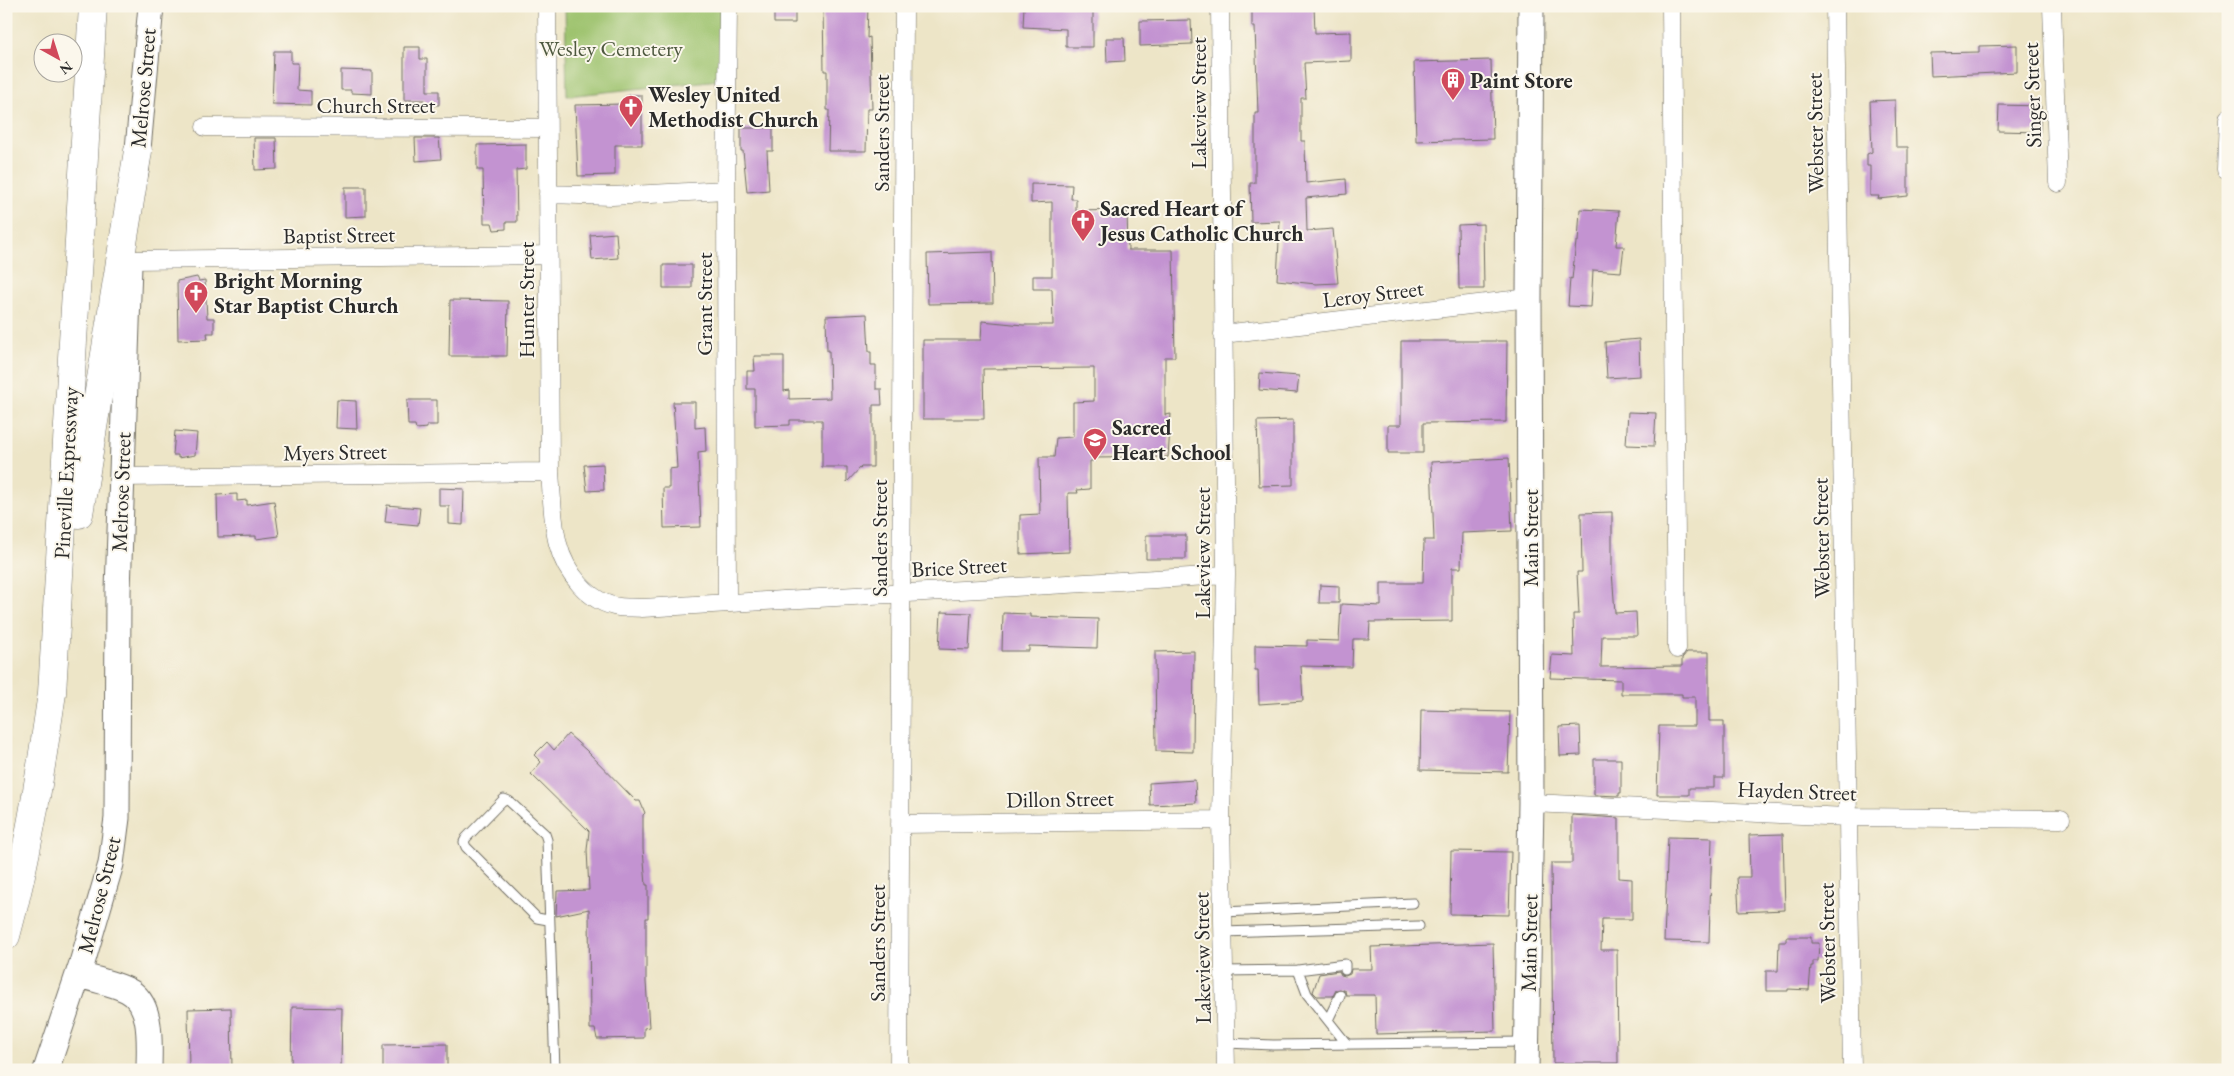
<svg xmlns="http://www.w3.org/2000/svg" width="2234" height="1076" font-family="'EB Garamond',serif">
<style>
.green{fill:#9ec36e;stroke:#64774c}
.building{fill:#c393d1}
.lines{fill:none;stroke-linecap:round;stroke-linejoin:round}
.lane-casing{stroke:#6f6c62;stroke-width:11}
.street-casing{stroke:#6f6c62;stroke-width:19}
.secondary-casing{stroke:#6f6c62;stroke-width:27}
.highway-casing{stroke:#6f6c62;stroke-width:29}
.lane{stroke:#fff;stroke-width:9}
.street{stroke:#fff;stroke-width:18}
.secondary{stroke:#fff;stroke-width:25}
.highway{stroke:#fff;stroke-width:28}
.labels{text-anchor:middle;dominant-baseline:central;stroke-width:4;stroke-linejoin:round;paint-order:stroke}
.park-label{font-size:22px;fill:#4e593f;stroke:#fbf7ec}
.poi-label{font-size:22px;font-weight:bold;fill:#2b2b2b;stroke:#fbf7ec;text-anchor:start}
.street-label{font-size:22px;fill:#2b2b2b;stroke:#fbf7ec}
</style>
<rect width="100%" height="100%" fill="#fbf7ec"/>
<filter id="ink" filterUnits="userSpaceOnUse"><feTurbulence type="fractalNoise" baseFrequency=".02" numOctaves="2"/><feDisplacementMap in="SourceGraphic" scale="10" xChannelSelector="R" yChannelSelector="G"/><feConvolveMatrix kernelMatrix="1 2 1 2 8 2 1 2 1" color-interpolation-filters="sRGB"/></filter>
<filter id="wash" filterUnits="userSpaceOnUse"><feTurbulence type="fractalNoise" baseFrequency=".0096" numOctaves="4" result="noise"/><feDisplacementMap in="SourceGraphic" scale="20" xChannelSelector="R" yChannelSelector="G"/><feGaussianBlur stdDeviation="1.12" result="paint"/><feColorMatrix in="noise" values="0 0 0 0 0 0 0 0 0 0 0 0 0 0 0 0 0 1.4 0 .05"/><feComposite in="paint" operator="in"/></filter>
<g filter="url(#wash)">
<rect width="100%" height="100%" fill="#ede5c7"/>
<path class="green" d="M 565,6 L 722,6 L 720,80 L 567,96 Z"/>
<g id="blocks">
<path class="building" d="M 774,6 L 795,6 L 795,23 L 774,23 Z
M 823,6 L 868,6 L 867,38 L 870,37 L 872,109 L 867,109 L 866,151 L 828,151 L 829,110 L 827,110 L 827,71 L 824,71 Z
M 1024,6 L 1093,6 L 1093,47 L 1066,47 L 1066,29 L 1023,27 Z
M 1252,6 L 1314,6 L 1315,33 L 1351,32 L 1351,61 L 1304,63 L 1306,98 L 1301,98 L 1301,141 L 1305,141 L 1306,183 L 1346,179 L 1347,194 L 1306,198 L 1307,231 L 1333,229 L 1338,283 L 1316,284 L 1277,280 L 1280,221 L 1251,222 L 1250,183 L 1255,183 L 1255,113 L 1258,113 L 1255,27 L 1252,27 Z
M 1191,20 L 1192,44 L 1140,46 L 1140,21 Z
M 1106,38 L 1124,38 L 1125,61 L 1107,62 Z
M 2017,45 L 2017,72 L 1931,76 L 1930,53 L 1979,52 L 1979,46 Z
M 404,47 L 420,47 L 420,59 L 427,59 L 427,91 L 439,91 L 439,105 L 424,105 L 424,100 L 404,100 Z
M 274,51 L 291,51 L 291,63 L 298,63 L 297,90 L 311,91 L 311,105 L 272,104 Z
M 1491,60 L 1493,139 L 1416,141 L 1414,62 Z
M 341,70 L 372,71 L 372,94 L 351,93 L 351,90 L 341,90 Z
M 629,95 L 642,95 L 642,145 L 615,145 L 615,175 L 578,176 L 575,105 L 625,104 Z
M 1895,100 L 1896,147 L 1908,147 L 1908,196 L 1878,199 L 1879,196 L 1870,196 L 1870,166 L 1867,166 L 1867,154 L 1872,152 L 1870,101 Z
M 1999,105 L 2041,106 L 2040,132 L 1998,131 Z
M 741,128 L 773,128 L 773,151 L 767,151 L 769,190 L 747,192 L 743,151 L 741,151 Z
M 254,138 L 276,138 L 277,169 L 255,170 Z
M 415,138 L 439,138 L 441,159 L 416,161 Z
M 526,144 L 526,169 L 516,170 L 517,222 L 506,222 L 506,229 L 494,230 L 492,223 L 484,223 L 483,170 L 477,170 L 477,145 Z
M 1031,184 L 1072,185 L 1071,199 L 1076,199 L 1076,211 L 1127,210 L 1128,250 L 1173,250 L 1175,357 L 1165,357 L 1165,415 L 1171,414 L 1168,457 L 1095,458 L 1095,461 L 1090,461 L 1090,489 L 1077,490 L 1078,493 L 1068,493 L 1069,552 L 1020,554 L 1020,515 L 1040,514 L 1039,457 L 1054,457 L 1056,438 L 1073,437 L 1073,402 L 1094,401 L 1094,368 L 983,369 L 984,419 L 923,419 L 923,340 L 981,340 L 982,321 L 1023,325 L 1053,325 L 1052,289 L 1033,289 L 1033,276 L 1052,276 L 1052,202 L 1031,203 Z
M 345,187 L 366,187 L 366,216 L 345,217 Z
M 1580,209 L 1619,211 L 1616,246 L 1624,246 L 1621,272 L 1593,270 L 1591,307 L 1568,306 L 1570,278 L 1572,279 L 1576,242 L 1578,242 Z
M 1483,224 L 1484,289 L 1459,289 L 1458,225 Z
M 616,233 L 618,258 L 592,260 L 590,235 Z
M 992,252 L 993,303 L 928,304 L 927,254 Z
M 663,265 L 692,265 L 692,288 L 663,288 Z
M 197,277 L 199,281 L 205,280 L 207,318 L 214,318 L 214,333 L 207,333 L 208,339 L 178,340 L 177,281 Z
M 450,300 L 508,301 L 507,356 L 449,356 Z
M 867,314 L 869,352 L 871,352 L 871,365 L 876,365 L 876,389 L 881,389 L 882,405 L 873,405 L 873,467 L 861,467 L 847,482 L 847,467 L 822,467 L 822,420 L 790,420 L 790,425 L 755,426 L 755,389 L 747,389 L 747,371 L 755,371 L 754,356 L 784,356 L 784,391 L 789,390 L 789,399 L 830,398 L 829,351 L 827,351 L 826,316 Z
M 1639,339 L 1640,376 L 1607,378 L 1605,342 Z
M 1401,341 L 1507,341 L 1506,422 L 1423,423 L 1423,453 L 1388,453 L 1388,425 L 1401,425 Z
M 1260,373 L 1299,376 L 1297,393 L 1259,390 Z
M 337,400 L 356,401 L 357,429 L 336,428 Z
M 407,400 L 437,400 L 437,425 L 427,425 L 427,428 L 416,429 L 415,425 L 408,425 Z
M 673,402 L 695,402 L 695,428 L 705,427 L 706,451 L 698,452 L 701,527 L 664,528 L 663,488 L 669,488 L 669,469 L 677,468 Z
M 1628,412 L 1656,413 L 1654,446 L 1626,445 Z
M 1293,420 L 1293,485 L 1259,486 L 1257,421 Z
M 175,431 L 197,433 L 195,455 L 178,458 L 178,455 L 173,455 Z
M 1509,458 L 1512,531 L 1462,533 L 1461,568 L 1452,568 L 1452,621 L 1370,622 L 1369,639 L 1353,639 L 1352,667 L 1301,666 L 1303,701 L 1259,704 L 1258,670 L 1255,670 L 1255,645 L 1307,646 L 1307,640 L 1339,641 L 1341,604 L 1381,606 L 1381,583 L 1423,583 L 1424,540 L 1434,540 L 1431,462 Z
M 603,464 L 604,490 L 587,491 L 584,465 Z
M 439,488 L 464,489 L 463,525 L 449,524 L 449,506 L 439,506 Z
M 237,494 L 237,501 L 247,500 L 247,505 L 274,501 L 279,536 L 256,539 L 256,536 L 218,537 L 217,495 Z
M 387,505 L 420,508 L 418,525 L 385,522 Z
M 1612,512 L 1612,571 L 1615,613 L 1636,612 L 1637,636 L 1602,636 L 1601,667 L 1682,666 L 1682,658 L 1687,652 L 1709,652 L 1709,721 L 1724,721 L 1724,778 L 1714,778 L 1714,788 L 1689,788 L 1689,795 L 1657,795 L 1659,726 L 1695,726 L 1695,697 L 1682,697 L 1682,694 L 1621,694 L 1621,680 L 1550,678 L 1552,655 L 1574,656 L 1573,614 L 1579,614 L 1577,572 L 1582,572 L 1581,513 Z
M 1146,535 L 1186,535 L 1186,559 L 1146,559 Z
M 1320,585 L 1339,586 L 1339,603 L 1319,603 Z
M 941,612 L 971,613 L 969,650 L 939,649 Z
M 1003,613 L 1030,614 L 1030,617 L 1098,619 L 1097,648 L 1029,646 L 1029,651 L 1002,651 Z
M 1194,651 L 1193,752 L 1156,751 L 1155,652 Z
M 1421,710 L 1510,712 L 1508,772 L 1420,770 Z
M 1580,726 L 1581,755 L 1560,756 L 1559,727 Z
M 568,734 L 586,750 L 636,801 L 640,801 L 645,813 L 643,815 L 643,849 L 646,885 L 648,885 L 648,918 L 646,918 L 646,982 L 649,1027 L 644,1028 L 644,1038 L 597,1039 L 595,1029 L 590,1029 L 589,909 L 556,916 L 557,891 L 589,890 L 587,850 L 589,831 L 531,774 L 541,762 L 534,755 L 547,742 L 554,750 Z
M 1594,759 L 1621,759 L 1621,793 L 1619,793 L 1619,796 L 1594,795 Z
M 1195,780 L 1196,803 L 1150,805 L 1149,783 Z
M 1572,815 L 1619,818 L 1619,878 L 1632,879 L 1632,919 L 1602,919 L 1601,950 L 1617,950 L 1618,1063 L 1553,1063 L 1551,863 L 1572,863 Z
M 1783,834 L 1785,910 L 1739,912 L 1737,877 L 1750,877 L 1749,835 Z
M 1668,837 L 1712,838 L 1709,942 L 1664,941 Z
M 1451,851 L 1511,852 L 1509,915 L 1450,914 Z
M 1786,937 L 1811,937 L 1811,943 L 1819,943 L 1818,961 L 1813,961 L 1813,966 L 1811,966 L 1809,990 L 1788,989 L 1788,991 L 1766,991 L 1766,971 L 1778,971 L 1779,942 L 1786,942 Z
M 1493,943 L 1495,1031 L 1376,1034 L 1375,995 L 1346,995 L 1345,991 L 1340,989 L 1336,990 L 1333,996 L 1317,996 L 1313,992 L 1319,974 L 1339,971 L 1341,975 L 1345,976 L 1350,974 L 1351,969 L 1372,969 L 1371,947 Z
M 292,1007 L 342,1008 L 341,1070 L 291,1070 Z
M 231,1008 L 232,1070 L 189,1070 L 188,1009 Z
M 447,1044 L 447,1070 L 383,1070 L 383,1045 Z"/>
</g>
</g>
<g filter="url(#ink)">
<use href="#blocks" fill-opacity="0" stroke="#6f6c62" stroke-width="1"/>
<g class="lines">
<defs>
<path id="lane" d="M 1223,912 L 1413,903
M 548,920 L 537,918 L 466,847 L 464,842 L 466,838 L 504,799 L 509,801 L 545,834 L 547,840 L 555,1070
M 1223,932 L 1419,926
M 1298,970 L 1345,964 L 1345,970
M 1224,971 L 1298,970 L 1307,994 L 1346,1043
M 1328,1020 L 1340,995
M 1226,1043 L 1273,1045 L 1524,1042"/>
<path id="street" d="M 547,6 L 550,472 C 552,495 552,522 558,544 C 565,572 589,603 619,607 C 627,608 635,607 642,608 L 1226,575
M 1220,6 L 1226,575 L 1221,820 L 1226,1070
M 1671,6 L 1677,649
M 1835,6 L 1852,1070
M 2052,6 L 2058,183
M 2228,118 L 2226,169 L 2228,170
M 205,127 L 547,128
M 548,194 L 612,196 L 726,190
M 129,260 L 548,255
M 1223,334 L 1529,298
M 121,477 L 550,472
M 727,602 L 726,190 L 728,6
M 1531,803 L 1848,817 L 2061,819
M 900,824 L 1221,820
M 899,1070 L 904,6"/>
<path id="secondary" d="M 136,171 L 151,6
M 78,975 C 94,979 112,983 127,990 C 154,1003 149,1045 149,1070
M 46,1070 L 82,963 L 111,864 L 117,818 L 118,591 L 129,265
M 1526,1070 L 1531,803 L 1529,298 L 1531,6"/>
<path id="highway" d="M 79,514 L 138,151
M 6,936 C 28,856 40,775 52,693 L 93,6"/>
</defs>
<use href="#lane" class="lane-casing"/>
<use href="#street" class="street-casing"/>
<use href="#secondary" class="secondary-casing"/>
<use href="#highway" class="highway-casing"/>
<use href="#lane" class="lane"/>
<use href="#street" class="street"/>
<use href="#secondary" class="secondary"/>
<use href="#highway" class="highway"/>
</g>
</g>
<defs>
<symbol id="building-pin" viewBox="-11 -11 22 30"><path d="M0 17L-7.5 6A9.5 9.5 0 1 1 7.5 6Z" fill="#d1495b" stroke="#fbf7ec"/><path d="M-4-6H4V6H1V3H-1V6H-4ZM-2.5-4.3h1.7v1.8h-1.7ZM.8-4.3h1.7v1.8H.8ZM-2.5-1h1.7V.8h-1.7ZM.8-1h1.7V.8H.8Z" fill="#fff"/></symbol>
<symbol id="church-pin" viewBox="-11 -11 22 30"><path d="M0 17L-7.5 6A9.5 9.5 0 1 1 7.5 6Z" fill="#d1495b" stroke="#fbf7ec"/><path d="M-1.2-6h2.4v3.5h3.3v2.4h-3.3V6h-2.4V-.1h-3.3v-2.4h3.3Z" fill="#fff"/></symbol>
<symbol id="school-pin" viewBox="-11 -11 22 30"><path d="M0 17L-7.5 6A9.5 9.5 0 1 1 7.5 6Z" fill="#d1495b" stroke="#fbf7ec"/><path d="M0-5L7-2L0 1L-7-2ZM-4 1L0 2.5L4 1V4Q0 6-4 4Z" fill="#fff"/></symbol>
</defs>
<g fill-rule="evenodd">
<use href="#building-pin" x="1439" y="66" width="28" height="38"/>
<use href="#church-pin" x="617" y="93" width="28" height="38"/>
<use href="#church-pin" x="1069" y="207" width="28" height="38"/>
<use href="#church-pin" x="182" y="279" width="28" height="38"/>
<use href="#school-pin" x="1081" y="426" width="28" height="38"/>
</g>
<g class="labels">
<g class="park-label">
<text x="611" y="48">Wesley Cemetery</text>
</g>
<g class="poi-label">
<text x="1470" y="80">Paint Store</text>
<text x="648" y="94">Wesley United<tspan x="648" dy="25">Methodist Church</tspan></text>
<text x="1100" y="208">Sacred Heart of<tspan x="1100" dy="25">Jesus Catholic Church</tspan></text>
<text x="214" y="280">Bright Morning<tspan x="214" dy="25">Star Baptist Church</tspan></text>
<text x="1112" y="427">Sacred<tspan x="1112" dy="25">Heart School</tspan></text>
</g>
<g class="street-label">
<text transform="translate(143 88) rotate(-85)">Melrose Street</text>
<text transform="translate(2032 95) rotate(-92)">Singer Street</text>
<text transform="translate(1198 103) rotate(-90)">Lakeview Street</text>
<text x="376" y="105">Church Street</text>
<text transform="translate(881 133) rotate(-90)">Sanders Street</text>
<text transform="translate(1815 133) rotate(-91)">Webster Street</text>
<text transform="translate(339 235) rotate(-1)">Baptist Street</text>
<text transform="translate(1373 294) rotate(-7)">Leroy Street</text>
<text transform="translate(526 300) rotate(-90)">Hunter Street</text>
<text transform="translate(704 304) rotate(-90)">Grant Street</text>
<text transform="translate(335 452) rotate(-1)">Myers Street</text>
<text transform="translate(66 473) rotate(-87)">Pineville Expressway</text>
<text transform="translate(121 492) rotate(-88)">Melrose Street</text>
<text transform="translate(879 538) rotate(-90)">Sanders Street</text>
<text transform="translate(1530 538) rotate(-90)">Main Street</text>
<text transform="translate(1821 538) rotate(-91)">Webster Street</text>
<text transform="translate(1202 553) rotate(-90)">Lakeview Street</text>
<text transform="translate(959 567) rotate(-3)">Brice Street</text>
<text transform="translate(1797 791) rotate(2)">Hayden Street</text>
<text transform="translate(1060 799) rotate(-1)">Dillon Street</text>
<text transform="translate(99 895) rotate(-76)">Melrose Street</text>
<text transform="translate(877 943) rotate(-90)">Sanders Street</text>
<text transform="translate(1529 943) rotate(-89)">Main Street</text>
<text transform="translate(1827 943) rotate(-91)">Webster Street</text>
<text transform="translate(1202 958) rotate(-91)">Lakeview Street</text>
</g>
</g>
<rect width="2234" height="1076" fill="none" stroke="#fbf7ec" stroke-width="25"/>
<g transform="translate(58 58) rotate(141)"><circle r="24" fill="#fbf7ec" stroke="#a8a59f"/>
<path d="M0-4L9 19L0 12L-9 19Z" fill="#d1495b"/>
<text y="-8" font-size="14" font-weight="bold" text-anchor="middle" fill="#2b2b2b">N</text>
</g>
</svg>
